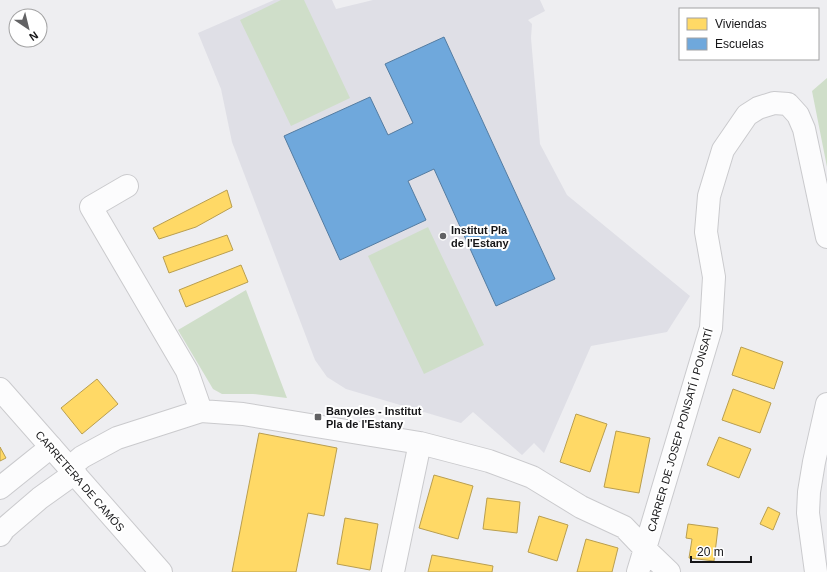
<svg xmlns="http://www.w3.org/2000/svg" width="827" height="572" font-family="Helvetica,sans-serif">
<style>
.built{fill:#dfdfe6}
.green{fill:#cfdec9}
.homes{fill:#ffd966;stroke:#b99e4f}
.schools{fill:#6fa8dc;stroke:#547ca1}
.lines{fill:none;stroke-linecap:round;stroke-linejoin:round}
.minor-casing{stroke:#cacacd;stroke-width:24}
.tertiary-casing{stroke:#cacacd;stroke-width:24}
.minor{stroke:#fcfcfd;stroke-width:22}
.tertiary{stroke:#fcfcfd;stroke-width:22}
.poi-dot{fill:#626264;stroke:#fff;stroke-width:1.5}
.labels{text-anchor:middle;dominant-baseline:central;stroke-width:4;stroke-linejoin:round;paint-order:stroke}
.poi-label{font-size:11px;font-weight:bold;fill:#161618;stroke:#fff;text-anchor:start}
.street-label{font-size:11px;fill:#161618;stroke:#fff}
</style>
<rect width="100%" height="100%" fill="#eeeef1"/>
<path class="built" d="M 274,0 L 332,0 L 336,9 L 373,0 L 540,0 L 545,11 L 528,20 L 532,24 L 531,38 L 540,144 L 567,195 L 690,296 L 667,332 L 591,346 L 544,453 L 534,443 L 522,455 L 473,412 L 461,423 L 346,389 L 327,377 L 315,360 L 232,142 L 221,89 L 198,33 Z"/>
<path class="green" d="M 281,0 L 304,0 L 350,98 L 291,126 L 240,20 Z
M 827,78 L 827,167 L 812,91 Z
M 428,227 L 484,345 L 424,374 L 368,256 Z
M 246,290 L 287,398 L 253,394 L 222,394 L 213,389 L 178,330 Z"/>
<path class="homes" d="M 227,190 L 232,207 L 196,227 L 159,239 L 153,228 Z
M 227,235 L 233,250 L 169,273 L 163,257 Z
M 241,265 L 248,282 L 186,307 L 179,290 Z
M 741,347 L 783,362 L 774,389 L 732,375 Z
M 97,379 L 118,404 L 82,434 L 61,408 Z
M 733,389 L 771,403 L 760,433 L 722,420 Z
M 576,414 L 607,424 L 590,472 L 560,462 Z
M 616,431 L 650,438 L 639,493 L 604,487 Z
M 259,433 L 337,448 L 324,516 L 308,513 L 296,572 L 232,572 Z
M 719,437 L 751,449 L 739,478 L 707,465 Z
M 0,447 L 6,458 L 0,461 Z
M 434,475 L 473,486 L 458,539 L 419,528 Z
M 487,498 L 520,502 L 517,533 L 483,529 Z
M 768,507 L 780,513 L 773,530 L 760,524 Z
M 539,516 L 568,525 L 557,561 L 528,552 Z
M 345,518 L 378,524 L 370,570 L 337,564 Z
M 688,524 L 718,528 L 714,561 L 689,558 L 692,539 L 686,538 Z
M 586,539 L 618,548 L 612,572 L 577,572 Z
M 432,555 L 493,566 L 492,572 L 428,572 Z"/>
<path class="schools" d="M 444,37 L 555,279 L 496,306 L 434,169 L 408,181 L 426,220 L 340,260 L 284,136 L 370,97 L 388,135 L 413,123 L 385,64 Z"/>
<g class="lines">
<defs>
<path id="minor" d="M 127,186 L 91,207 L 187,371 L 201,411
M 69,468 L 82,457 L 117,438 L 201,411 L 243,414 L 420,443 L 489,461 L 532,477 L 581,507 L 624,527 L 645,549 L 669,572
M 0,488 L 51,447
M 0,535 L 4,529 L 40,498 L 75,473
M 393,572 L 420,443
M 638,572 L 711,328 L 714,277 L 706,232 L 709,196 L 723,150 L 747,115 L 758,108 L 774,103 L 788,104 L 798,115 L 804,129 L 827,237
M 816,572 L 808,513 L 809,492 L 814,462 L 827,404"/>
<path id="tertiary" d="M 0,389 L 161,572"/>
</defs>
<use href="#minor" class="minor-casing"/>
<use href="#tertiary" class="tertiary-casing"/>
<use href="#minor" class="minor"/>
<use href="#tertiary" class="tertiary"/>
</g>
<g class="poi-dot">
<circle cx="443" cy="236" r="4"/>
<rect x="314" y="413" width="8" height="8" rx="2"/>
</g>
<g class="labels">
<g class="poi-label">
<text x="451" y="230">Institut Pla<tspan x="451" dy="13">de l'Estany</tspan></text>
<text x="326" y="411">Banyoles - Institut<tspan x="326" dy="13">Pla de l'Estany</tspan></text>
</g>
<g class="street-label">
<text transform="translate(680 430) rotate(-74)">CARRER DE JOSEP PONSATÍ I PONSATÍ</text>
<text transform="translate(80 481) rotate(49)">CARRETERA DE CAMÓS</text>
</g>
</g>
<rect x="679" y="8" width="140" height="52" fill="#ffffff" stroke="#a2a2a3"/>
<rect x="687" y="18" width="20" height="12" fill="#ffd966" stroke="#a2a2a3"/>
<text x="715" y="28" font-size="12" fill="#161618">Viviendas</text>
<rect x="687" y="38" width="20" height="12" fill="#6fa8dc" stroke="#a2a2a3"/>
<text x="715" y="48" font-size="12" fill="#161618">Escuelas</text>
<g transform="translate(28 28) rotate(145)"><circle r="19" fill="#ffffff" stroke="#a2a2a3"/>
<path d="M0-3L7 15L0 10L-7 15Z" fill="#626264"/>
<text y="-6" font-size="11" font-weight="bold" text-anchor="middle" fill="#161618">N</text>
</g>
<path d="M691 556v6h60v-6" fill="none" stroke="#161618" stroke-width="2"/>
<text x="697" y="556" font-size="12" fill="#161618" stroke="#ffffff" stroke-width="3" paint-order="stroke">20 m</text>
</svg>
